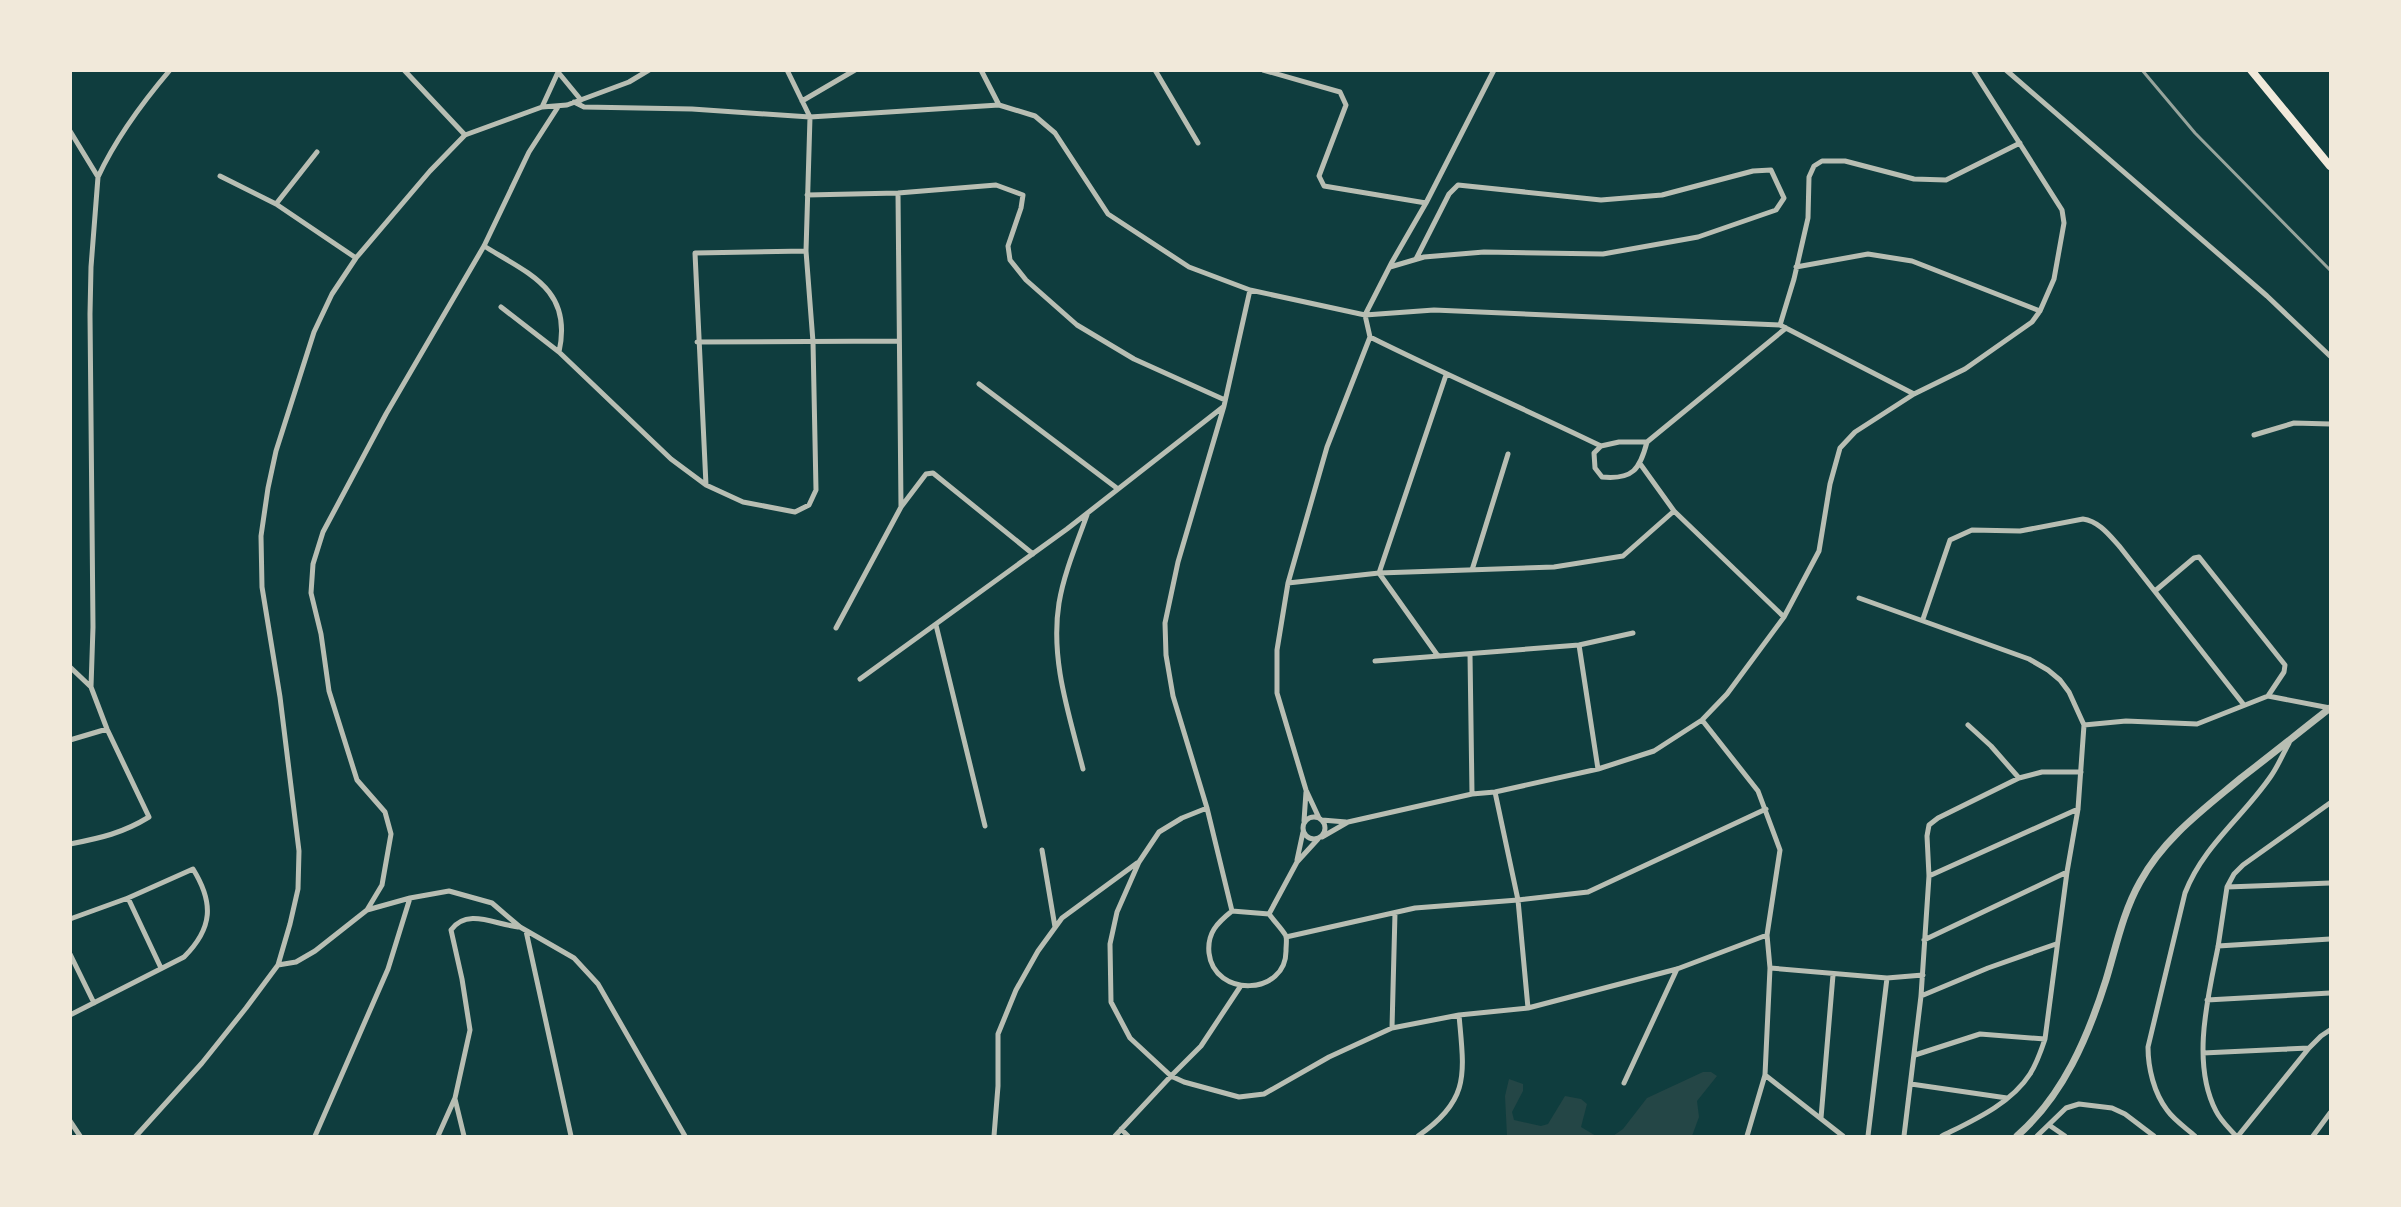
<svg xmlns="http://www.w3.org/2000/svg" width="2401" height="1207" font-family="'Crimson Pro',serif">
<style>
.green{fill:#244646}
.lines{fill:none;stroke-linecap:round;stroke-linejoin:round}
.minor{stroke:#b8beb3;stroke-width:5}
.tertiary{stroke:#b8beb3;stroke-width:7}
.secondary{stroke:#f1e9da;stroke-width:8}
.rail{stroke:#97a49c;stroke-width:3}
</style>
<rect width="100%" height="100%" fill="#0f3d3e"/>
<path class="green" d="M 1703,1072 L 1711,1072 L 1717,1076 L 1697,1101 L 1699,1117 L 1692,1136 L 1613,1136 L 1623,1129 L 1647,1098 Z
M 1509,1079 L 1523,1084 L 1523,1091 L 1512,1112 L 1514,1120 L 1541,1126 L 1548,1124 L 1565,1096 L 1581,1099 L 1587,1104 L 1581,1127 L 1596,1136 L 1507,1136 L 1505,1096 Z"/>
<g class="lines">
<path class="minor" d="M 404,70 L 465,135
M 981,70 L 999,105
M 1155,70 L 1198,143
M 1263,70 L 1340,92 L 1346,105 L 1319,176 L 1324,186 L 1426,203
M 2006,70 L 2267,296 L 2330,356
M 558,72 L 581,100
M 802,101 L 855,70
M 574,102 L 584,107 L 692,109 L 810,117 L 999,105 L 1035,116 L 1055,133 L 1108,214 L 1189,267 L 1250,290 L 1365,315 L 1434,310 L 1780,325 L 1914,394
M 542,107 L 559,70
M 70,131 L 98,177 L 91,267 L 90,314 L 93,627 L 91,687
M 220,176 L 276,204 L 356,258
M 98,177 C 116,138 142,103 170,70
M 807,195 L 898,193 L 996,185 L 1023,195 L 1021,208 L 1008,246 L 1010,260 L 1026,280 L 1077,325 L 1134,359 L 1225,400
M 276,204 L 317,152
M 484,246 C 529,274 573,289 559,352 L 671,459 L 706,485 L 743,502 L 795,512 L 809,505 L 816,490 L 813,342 L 806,251 L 810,117 L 787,70
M 1390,267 L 1424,257 L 1484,252 L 1603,254 L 1698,237 L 1776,210 L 1784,198 L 1771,170 L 1753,171 L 1662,195 L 1601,200 L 1458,185 L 1449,194 L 1416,259
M 1796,267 L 1868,254 L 1912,261 L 2040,311
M 501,307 L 559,352
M 1780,325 L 1794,279 L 1808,218 L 1809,177 L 1814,166 L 1822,161 L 1845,161 L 1914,179 L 1946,180 L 2020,143
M 1370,337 C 1446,375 1525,409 1601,446
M 697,342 L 899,341
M 979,384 L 1118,489
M 2254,435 L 2294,423 L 2330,424
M 1619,442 L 1647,442 C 1640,469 1633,480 1602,477 L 1595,468 L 1594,453 L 1601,446 Z
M 1647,442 L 1786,328
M 1641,465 L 1674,511 L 1784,617
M 706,485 L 695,253 L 806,251
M 901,507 L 926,474 L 933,473 L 1033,554
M 1472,570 L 1508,454
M 1288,583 L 1379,573 L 1554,567 L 1623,556 L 1674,511
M 1859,598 L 2029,659 L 2048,670 L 2060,680 L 2069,692 L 2084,725 L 2078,809 L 2067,872 L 2045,1039 C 2041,1051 2037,1063 2030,1074 C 2011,1104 1972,1121 1942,1136
M 1923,619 L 1950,540 L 1972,530 L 2020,531 L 2083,519 C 2099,521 2110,536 2120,547 L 2244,705
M 936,625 L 985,826
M 836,628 L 901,507 L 898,193
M 1579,645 L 1598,769
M 1470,654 L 1472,794
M 1438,656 L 1379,573 L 1446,375
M 1375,661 L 1579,645 L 1633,633
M 70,667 L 91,687 L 107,729 L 149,817 C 123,833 101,838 70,844
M 860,679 L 1067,529 L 1223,407
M 2268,696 L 2330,708
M 1702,720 L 1758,791 L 1780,850 L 1767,935 L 1770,968 L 1765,1075 L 1747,1136
M 1968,725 L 1991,746 L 2019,778
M 2084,725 L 2126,721 L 2197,724 L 2268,696 L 2284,672 L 2285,665 L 2199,557 L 2194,558 L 2155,591
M 70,740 L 107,729
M 1083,769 C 1069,714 1050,660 1059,603 C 1064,573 1077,543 1087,515
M 1495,792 L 1518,900 L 1528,1008
M 1207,808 L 1182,818 L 1159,832 L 1139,862 L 1117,912 L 1110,944 L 1111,1002 L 1130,1038 L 1171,1076 L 1184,1082 L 1239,1097 L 1264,1094 L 1329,1057 L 1392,1028 L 1459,1015 L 1528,1008 L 1677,969 L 1767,935
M1303 828a11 11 0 1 1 22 0a11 11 0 1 1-22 0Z
M 1319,818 L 1306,790 L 1277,693 L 1277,650 L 1288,583 L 1327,447 L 1370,337 L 1365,315 L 1392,262 L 1426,203 L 1494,70
M 1322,820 L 1346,822
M 1304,821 L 1306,792
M 1322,837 L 1348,822 L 1472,794 L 1495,792 L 1598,769 L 1654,751 L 1702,720 L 1727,694 L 1784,617 L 1819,551 L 1830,484 L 1840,448 L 1855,432 L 1914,394 L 1965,369 L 2032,322 L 2040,311 L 2054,279 L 2064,223 L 2062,210 L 1973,70
M 1042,850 L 1055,927
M 1297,860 L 1303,832
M 1929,876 L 2078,809
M 2227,887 L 2330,883
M 128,898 L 161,968
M 367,910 L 410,898 L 449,891 L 492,903 L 520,927 L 574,958 L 598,984 L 685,1136
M 1232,911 L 1207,808 L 1173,696 L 1166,655 L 1165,623 L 1178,562 L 1224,406 L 1250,290
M 1232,911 L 1269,914 C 1274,921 1282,929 1286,936 C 1287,940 1286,946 1286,950 C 1287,996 1214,998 1209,953 C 1207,933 1217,923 1232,911 Z
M 1269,914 L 1297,862 L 1318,839
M 70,919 L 128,898 L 193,869 C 214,903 213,928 184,957 L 70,1015
M 526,931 L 571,1136
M 1286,937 L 1415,908 L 1518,900 L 1588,892 L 1766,809
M 1924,940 L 2067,872
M 2218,946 L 2330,939
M 70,954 L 94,1003
M 278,965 L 296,962 L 315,951 L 367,910 L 382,885 L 391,834 L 385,812 L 357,780 L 329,691 L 321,634 L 311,593 L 313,564 L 323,532 L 386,414 L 484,246 L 529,152 L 558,107
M 1770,968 L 1887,978 L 1923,975
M 1921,996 L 1988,968 L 2056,944
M 2207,1000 L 2330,993
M 1392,1028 L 1395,913
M 2203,1053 L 2309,1048
M 1915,1055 L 1980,1034 L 2045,1039
M 1765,1075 L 1843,1136
M 1624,1083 L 1677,969
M 1911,1084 L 2007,1098
M 455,1099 L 464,1136
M 1821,1118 L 1833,975
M 70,1121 L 80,1136
M 2049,1125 L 2065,1136
M 1121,1129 L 1128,1136
M 136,1136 L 202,1063 L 246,1008 L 278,965 L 290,924 L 298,889 L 299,851 L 280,697 L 262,587 L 261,536 L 268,488 L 276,451 L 314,332 L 332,294 L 356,258 L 430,171 L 465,135 L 542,107 L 567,105 L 629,82 L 649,70
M 315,1136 L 388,969 L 410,898
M 438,1136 L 455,1098 L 470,1030 L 462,979 L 451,930 C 467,908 494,924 518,927
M 994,1136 L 998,1086 L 998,1034 L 1016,990 L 1038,951 L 1062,918 L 1137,863
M 1115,1136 L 1171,1076 L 1201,1046 L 1240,987
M 1418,1136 C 1471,1100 1464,1073 1459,1015
M 1868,1136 L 1887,978
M 1904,1136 L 1921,996 L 1929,876 L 1927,836 L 1929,825 L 1938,818 L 2019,778 L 2042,772 L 2081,772
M 2037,1136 L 2066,1108 L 2079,1104 L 2112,1108 L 2125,1114 L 2154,1136
M 2195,1136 C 2186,1128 2174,1120 2167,1110 C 2154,1093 2148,1068 2148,1047 L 2185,893 C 2203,846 2243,817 2271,776 C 2278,766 2283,754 2289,743
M 2236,1136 C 2229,1128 2221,1121 2216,1111 C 2191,1063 2208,997 2218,947 C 2221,927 2224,907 2227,887 L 2234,874 L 2243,865 L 2330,803
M 2238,1136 L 2309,1048 L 2321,1036 L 2330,1030
M 2313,1136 L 2330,1113"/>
<path class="tertiary" d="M 2017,1136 C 2063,1096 2088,1037 2106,980 C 2116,947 2123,912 2140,882 C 2164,838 2204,809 2241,778 C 2271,755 2301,731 2330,708"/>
<path class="secondary" d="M 2251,70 L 2330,166"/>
<path class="rail" d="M 2142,70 L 2195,133 L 2330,270"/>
</g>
<rect width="2401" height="1207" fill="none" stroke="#f1e9da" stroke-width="144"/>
</svg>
